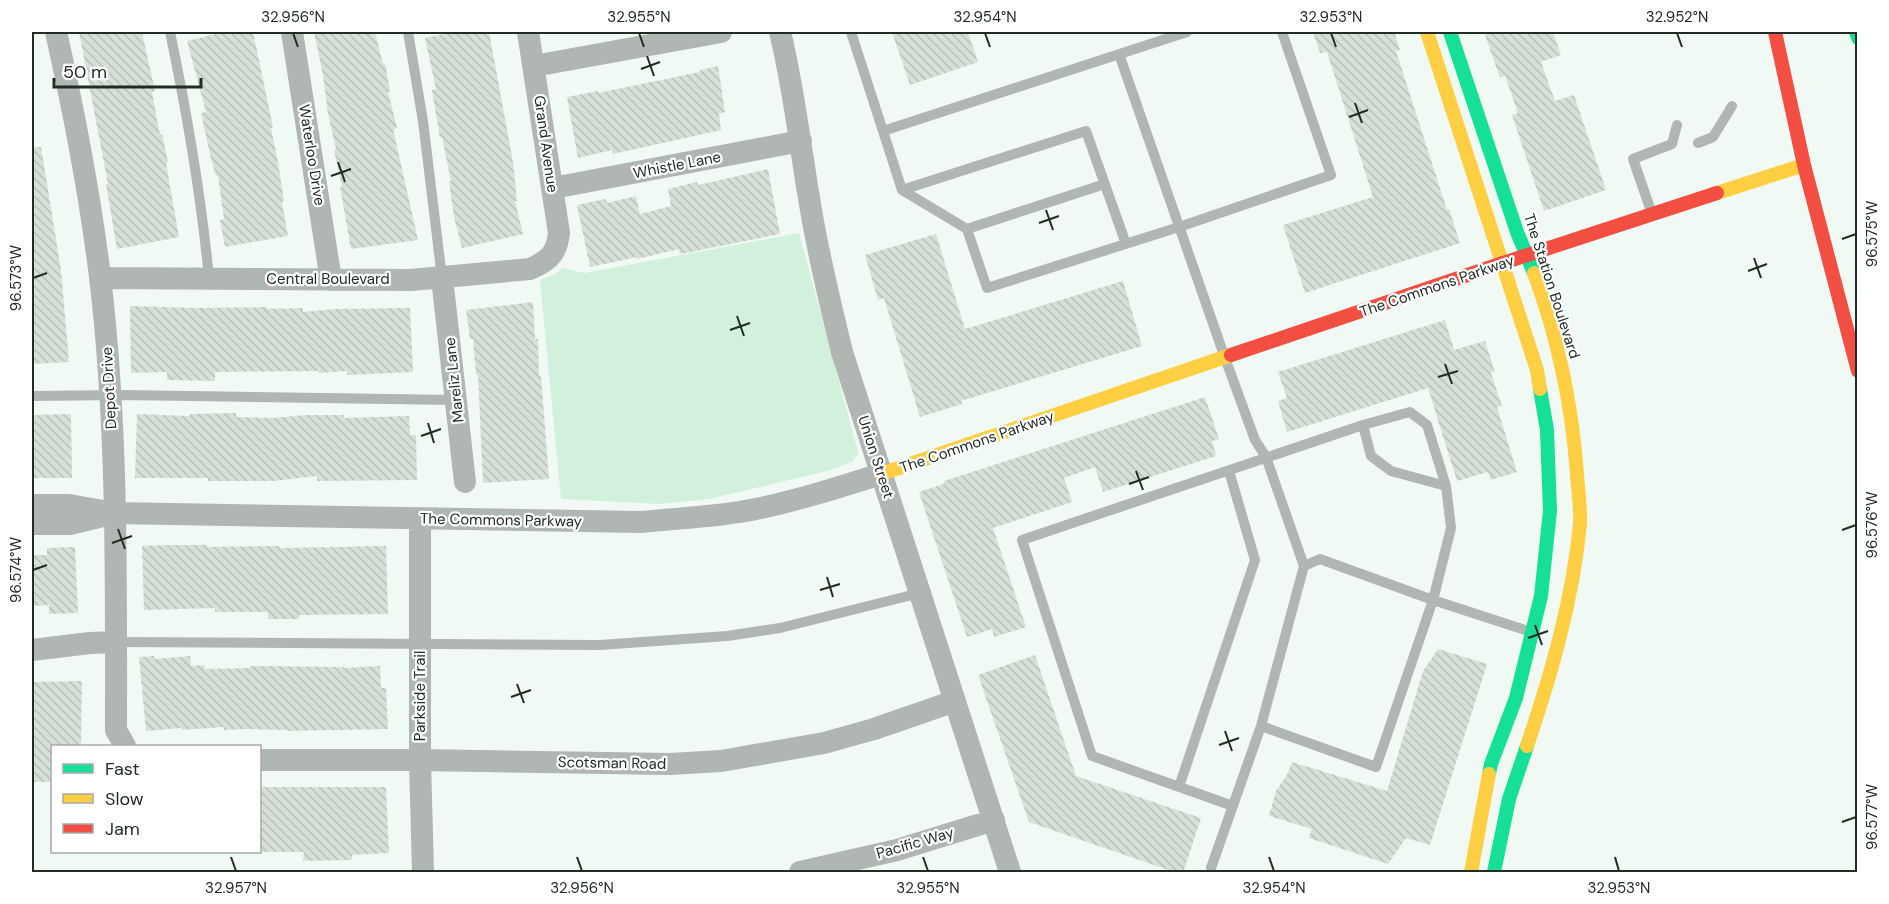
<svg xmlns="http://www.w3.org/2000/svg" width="1889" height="904" font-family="'DM Sans',sans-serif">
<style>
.green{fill:#d2f1dd}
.building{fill:url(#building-back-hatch)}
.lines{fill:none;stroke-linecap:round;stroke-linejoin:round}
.lane{stroke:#b0b6b2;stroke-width:10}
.street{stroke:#b0b6b2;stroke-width:22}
.fast{stroke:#16e098;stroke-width:14}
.slow{stroke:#ffcf43;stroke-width:14}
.jam{stroke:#f24e42;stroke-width:14}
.ticks{fill:none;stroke:#212c25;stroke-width:2}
.labels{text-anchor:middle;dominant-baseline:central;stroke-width:4.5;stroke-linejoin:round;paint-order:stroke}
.street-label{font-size:15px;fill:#212c25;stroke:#fff}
.neatline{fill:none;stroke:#212c25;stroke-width:2}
.ticks-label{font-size:15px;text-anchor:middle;fill:#212c25}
</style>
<defs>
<pattern id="building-back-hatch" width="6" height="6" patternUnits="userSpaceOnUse" patternTransform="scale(1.5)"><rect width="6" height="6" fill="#d6e0d9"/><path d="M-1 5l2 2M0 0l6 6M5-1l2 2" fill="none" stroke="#b7c0ba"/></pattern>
</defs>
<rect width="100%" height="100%" fill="#f0f9f3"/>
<path class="green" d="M 799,233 L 857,448 L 858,454 L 853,461 L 831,470 L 709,499 L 660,504 L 561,499 L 540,280 L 556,274 L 562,268 L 585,273 Z"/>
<path class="building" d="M 79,32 L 142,32 L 155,91 L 152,92 L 160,135 L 162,134 L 168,162 L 166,163 L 179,237 L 117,249 L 106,184 L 108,184 Z
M 224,32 L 253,32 L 273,127 L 271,128 L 278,162 L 284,201 L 282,202 L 288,236 L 225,247 L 220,220 L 224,219 L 218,176 L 216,176 L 211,159 L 201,113 L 206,112 L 187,41 Z
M 314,32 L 375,32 L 383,64 L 385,63 L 390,92 L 388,92 L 397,128 L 393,129 L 418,240 L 351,249 L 340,187 L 342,187 L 334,150 L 336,149 L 328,114 L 323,75 Z
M 453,32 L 489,32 L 513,162 L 517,201 L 515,201 L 523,234 L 462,248 L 454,217 L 449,181 L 451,181 L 442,137 L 440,138 L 432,90 L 436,89 L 425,38 Z
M 892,32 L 968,32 L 978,62 L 910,85 Z
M 1313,32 L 1394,32 L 1400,50 L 1396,51 L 1447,210 L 1449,209 L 1460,243 L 1305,293 L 1283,225 L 1373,197 L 1327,52 L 1320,53 Z
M 1484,32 L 1553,32 L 1561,55 L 1541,62 L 1555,101 L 1574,95 L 1606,190 L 1544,211 L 1512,115 L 1518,113 L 1505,76 L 1500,78 Z
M 718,66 L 725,112 L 719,114 L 721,130 L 613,154 L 612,150 L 578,158 L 567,97 L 598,91 L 598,93 L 700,72 L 700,70 Z
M 32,147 L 41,147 L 61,270 L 69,362 L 32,364 Z
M 768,169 L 780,234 L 680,254 L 679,249 L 637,259 L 637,257 L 590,267 L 577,205 L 606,199 L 607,203 L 636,196 L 640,214 L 671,206 L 668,189 L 697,182 L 698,185 Z
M 936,234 L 965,329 L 1123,281 L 1142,346 L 961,401 L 962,404 L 920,417 L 884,298 L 878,300 L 865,255 Z
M 533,302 L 535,339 L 538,339 L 539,376 L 541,376 L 549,479 L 483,483 L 478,375 L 476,375 L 473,339 L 470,339 L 466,310 Z
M 130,306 L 195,308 L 267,307 L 267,309 L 303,308 L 303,312 L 335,309 L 410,308 L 413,372 L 347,375 L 347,371 L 319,373 L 319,371 L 215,372 L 215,381 L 167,380 L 167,372 L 131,373 Z
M 1445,320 L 1454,350 L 1485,341 L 1495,372 L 1491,373 L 1502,406 L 1497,407 L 1517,472 L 1491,480 L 1488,472 L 1457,481 L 1428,388 L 1287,432 L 1278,401 L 1287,398 L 1278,372 Z
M 1205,397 L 1219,439 L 1212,441 L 1216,456 L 1103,492 L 1095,467 L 1064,478 L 1072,502 L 993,528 L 1026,627 L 994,637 L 992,629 L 967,637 L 919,492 L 944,484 L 944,481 Z
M 236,413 L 236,417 L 274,418 L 306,415 L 344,415 L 344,418 L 409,416 L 410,435 L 416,435 L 417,480 L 317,481 L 317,476 L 273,481 L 208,481 L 208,478 L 135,478 L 137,414 L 190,416 L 190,414 Z
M 71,414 L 72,478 L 32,478 L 32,415 Z
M 172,545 L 207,545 L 207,547 L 280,546 L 280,548 L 386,546 L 388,614 L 299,615 L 299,619 L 268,619 L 268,612 L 215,612 L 215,608 L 144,610 L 142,546 Z
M 75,547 L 78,613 L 49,614 L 49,605 L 32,606 L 32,555 L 47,555 L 47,548 Z
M 1438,649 L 1487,664 L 1430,845 L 1406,838 L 1388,864 L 1309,838 L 1312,829 L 1269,816 L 1276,791 L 1288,773 L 1292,762 L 1387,791 L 1423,671 Z
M 1035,655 L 1076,776 L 1201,818 L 1183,873 L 1177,873 L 1029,822 L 978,675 Z
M 154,656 L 154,659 L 190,656 L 191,666 L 205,665 L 205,669 L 250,668 L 250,666 L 344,667 L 344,668 L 380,666 L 381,688 L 386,688 L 388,729 L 287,731 L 287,730 L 243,729 L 224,730 L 224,727 L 182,730 L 182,728 L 146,731 L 139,657 Z
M 82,681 L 81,745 L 52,746 L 52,782 L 32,782 L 32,682 Z
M 260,787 L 386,787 L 389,853 L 352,855 L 352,860 L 303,861 L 304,852 L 260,852 Z"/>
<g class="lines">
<path class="lane" d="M 170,32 C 187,113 201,195 209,278
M 408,32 L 423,121 L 442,278
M 851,32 L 902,190 L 967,229 L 987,288 L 1179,227 L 1331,175 L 1282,32
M 1119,54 L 1225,358 L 1255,440 L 1266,457 L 1304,566 L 1261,726 L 1376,767 L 1433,600 L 1528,631
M 883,131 L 1187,32
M 1698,143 L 1713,137 L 1732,106
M 902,190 L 1086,131 L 1126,244
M 1651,211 L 1633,159 L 1672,144 L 1677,125
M 967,229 L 1105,184
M 32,396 L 123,395 L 456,400
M 1363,425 L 1371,456 L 1391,471 L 1446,486
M 116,642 L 600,645 L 727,636 L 780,628 L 920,593
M 1179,787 L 1255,560 L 1229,471
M 1233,806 L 1092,756 L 1022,540 L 1363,425 L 1410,412 L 1427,425 L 1446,486 L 1451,528 L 1433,600 L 1320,559 L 1304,566
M 1211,868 L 1261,726"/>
<path class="street" d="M 56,32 C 74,112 90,195 100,277 C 118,427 116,579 116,730 L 125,746
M 292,32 L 331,280
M 780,32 C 794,89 800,146 810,204 C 818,254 830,303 842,352 L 1010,872
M 534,66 L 721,32
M 553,188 L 801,141
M 100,278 L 411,280 L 530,269 C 548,261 557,254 559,233 L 528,32
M 442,278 L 465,482
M 32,505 L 69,505 L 115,513 L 641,522 C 679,518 718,517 756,509 C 799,500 840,487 881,474
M 420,519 L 420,760 L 423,872
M 32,524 L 70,524 L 107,515
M 32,650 L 90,643 L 116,642
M 260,760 L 420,760 L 670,764 L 721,761 L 824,743 L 874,729 L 955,701
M 800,872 L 897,850 L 994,820"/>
<path class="fast" d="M 1450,32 L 1517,232 L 1534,273
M 1856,32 L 1858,38
M 1489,774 L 1491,764 L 1516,698 L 1541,596 L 1550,511 L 1547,430 L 1540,389
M 1494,872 L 1509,799 L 1527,746"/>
<path class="slow" d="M 1427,32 L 1537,370 L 1540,389
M 1717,193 L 1804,165
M 881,474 L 1231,355
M 1527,746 C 1551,675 1573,599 1580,524 C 1581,508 1578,490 1577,474 C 1572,405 1558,338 1534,273
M 1471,872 L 1489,774"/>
<path class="jam" d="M 1775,32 L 1804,165 L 1858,371
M 1231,355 L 1503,263 L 1717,193"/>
</g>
<path class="ticks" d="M 293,33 L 298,47M 639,33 L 644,47M 985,33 L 990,47M 1331,33 L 1336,47M 1677,33 L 1682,47M 647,56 L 654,76M 641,69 L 660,62M 1355,103 L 1362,123M 1349,117 L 1368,110M 338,162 L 345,182M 331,176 L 351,169M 1046,210 L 1053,230M 1039,223 L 1059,216M 1842,239 L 1856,234M 1754,258 L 1761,278M 1748,271 L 1767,264M 33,278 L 47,273M 737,316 L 744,336M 730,330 L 750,323M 1445,364 L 1452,384M 1438,377 L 1458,371M 428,423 L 434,443M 421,436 L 441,429M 1136,471 L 1143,490M 1129,484 L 1149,477M 118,529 L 125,549M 1842,530 L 1856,525M 112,543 L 132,536M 33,570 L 47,565M 827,577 L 833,597M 820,590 L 840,584M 1535,625 L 1542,645M 1528,638 L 1548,631M 517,684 L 524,703M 511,697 L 531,690M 1225,731 L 1232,751M 1219,745 L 1239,738M 1842,822 L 1856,817M 231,857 L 236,871M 577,857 L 582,871M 923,857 L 928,871M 1269,857 L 1274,871M 1615,857 L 1619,871"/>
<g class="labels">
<g class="street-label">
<text transform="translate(546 144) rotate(82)">Grand Avenue</text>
<text transform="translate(312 155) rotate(81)">Waterloo Drive</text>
<text transform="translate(677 165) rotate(-11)">Whistle Lane</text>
<text x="328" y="279">Central Boulevard</text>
<text transform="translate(1437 286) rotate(-19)">The Commons Parkway</text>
<text transform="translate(1552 286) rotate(72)">The Station Boulevard</text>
<text transform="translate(454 380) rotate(-96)">Mareliz Lane</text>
<text transform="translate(109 388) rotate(-93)">Depot Drive</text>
<text transform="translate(977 442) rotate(-19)">The Commons Parkway</text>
<text transform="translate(876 457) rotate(72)">Union Street</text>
<text transform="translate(501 520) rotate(1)">The Commons Parkway</text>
<text transform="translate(420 696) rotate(-90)">Parkside Trail</text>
<text transform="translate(612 763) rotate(1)">Scotsman Road</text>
<text transform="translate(915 843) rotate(-16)">Pacific Way</text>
</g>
</g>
<rect width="1889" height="904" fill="none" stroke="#ffffff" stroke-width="66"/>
<rect x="51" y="745" width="210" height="108" fill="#ffffff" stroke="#a6aba8" stroke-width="1.5"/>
<rect x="63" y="764" width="30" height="9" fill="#16e098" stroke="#a6aba8" stroke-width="1.5"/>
<text x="105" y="775" font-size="18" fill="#212c25">Fast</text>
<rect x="63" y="794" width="30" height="9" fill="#ffcf43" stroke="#a6aba8" stroke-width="1.5"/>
<text x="105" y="805" font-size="18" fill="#212c25">Slow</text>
<rect x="63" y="824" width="30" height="9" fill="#f24e42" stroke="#a6aba8" stroke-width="1.5"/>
<text x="105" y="835" font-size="18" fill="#212c25">Jam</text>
<path d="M54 78v9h147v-9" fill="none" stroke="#212c25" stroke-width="3"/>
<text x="63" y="78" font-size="18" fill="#212c25" stroke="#ffffff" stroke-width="4.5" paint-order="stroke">50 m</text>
<rect x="33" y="33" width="1823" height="838" class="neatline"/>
<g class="ticks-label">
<text x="293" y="22">32.956°N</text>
<text x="639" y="22">32.955°N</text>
<text x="985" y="22">32.954°N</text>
<text x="1331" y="22">32.953°N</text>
<text x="1677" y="22">32.952°N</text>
<text transform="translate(1872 234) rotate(-90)" y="5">96.575°W</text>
<text transform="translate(16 278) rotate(-90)" y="5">96.573°W</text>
<text transform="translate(1872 525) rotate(-90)" y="5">96.576°W</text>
<text transform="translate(16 570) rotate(-90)" y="5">96.574°W</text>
<text transform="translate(1872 817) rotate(-90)" y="5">96.577°W</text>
<text x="236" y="893">32.957°N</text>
<text x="582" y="893">32.956°N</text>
<text x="928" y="893">32.955°N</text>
<text x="1274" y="893">32.954°N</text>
<text x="1619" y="893">32.953°N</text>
</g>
</svg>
